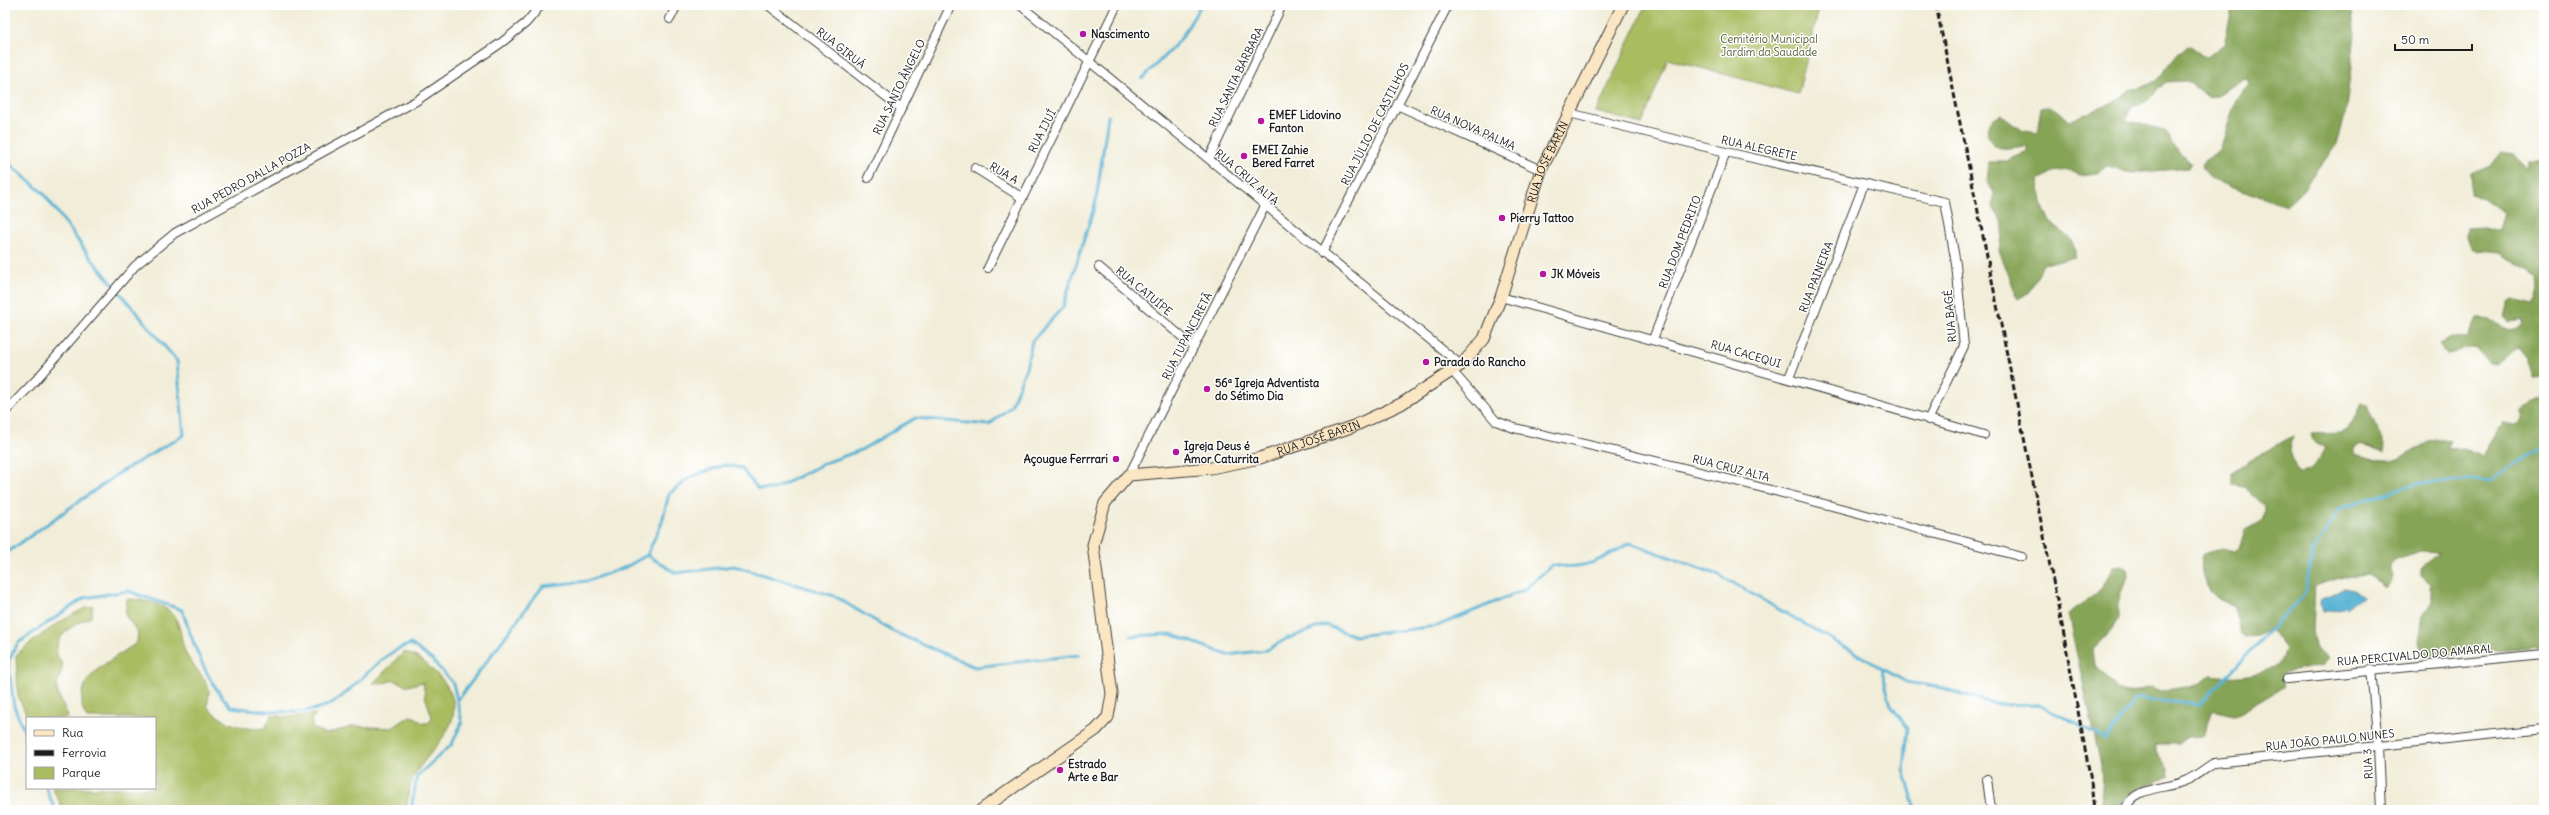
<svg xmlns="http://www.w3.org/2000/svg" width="2549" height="815" font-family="Delius,sans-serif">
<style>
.green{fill:#a9bc60;stroke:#626c3e}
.forest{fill:#86a456;stroke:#516039}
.water{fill:#55b1d3;stroke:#386678}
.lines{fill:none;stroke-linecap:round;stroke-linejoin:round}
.stream{stroke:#55b1d3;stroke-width:3}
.minor-casing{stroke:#3c3b38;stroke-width:10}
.secondary-casing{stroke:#3c3b38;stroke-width:13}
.minor{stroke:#fff;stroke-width:8}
.secondary{stroke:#fbe6c4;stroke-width:11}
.rail{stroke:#1c1c1c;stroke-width:3;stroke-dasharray:6 3;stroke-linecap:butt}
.poi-dot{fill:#b5179e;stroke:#fff;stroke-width:1.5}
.labels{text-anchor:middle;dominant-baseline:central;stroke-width:3;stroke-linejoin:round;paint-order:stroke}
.poi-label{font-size:11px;font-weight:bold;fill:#1c1c1c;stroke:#fff;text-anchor:start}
.park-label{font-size:11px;fill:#545c37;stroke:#fff}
.street-label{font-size:11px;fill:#1c1c1c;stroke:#fff}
</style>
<rect width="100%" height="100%" fill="#fff"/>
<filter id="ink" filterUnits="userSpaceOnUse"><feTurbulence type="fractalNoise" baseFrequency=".025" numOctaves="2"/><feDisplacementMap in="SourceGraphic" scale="8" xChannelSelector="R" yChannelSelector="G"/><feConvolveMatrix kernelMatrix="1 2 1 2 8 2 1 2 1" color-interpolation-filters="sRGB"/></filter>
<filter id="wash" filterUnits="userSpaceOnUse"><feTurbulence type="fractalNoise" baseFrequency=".012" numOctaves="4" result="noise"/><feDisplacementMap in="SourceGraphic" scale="16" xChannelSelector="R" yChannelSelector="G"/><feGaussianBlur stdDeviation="0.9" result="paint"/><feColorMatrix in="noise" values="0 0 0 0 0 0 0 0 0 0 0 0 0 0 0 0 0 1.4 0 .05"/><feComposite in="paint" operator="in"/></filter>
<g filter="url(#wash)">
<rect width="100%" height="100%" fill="#f1edd8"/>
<path class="green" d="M 1646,5 L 1820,5 L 1798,94 L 1668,59 L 1642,124 L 1596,112 Z
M 127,599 C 141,599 156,602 168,610 C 182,620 180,640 186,654 C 192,666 207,678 209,691 C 209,696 208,702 207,706 C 221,723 245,731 265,728 L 272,715 L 286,717 L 316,714 L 311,720 L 313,728 L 326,734 L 354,726 L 392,728 L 410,716 L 417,718 L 422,723 L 429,723 L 432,717 L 425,696 L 423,682 L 408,686 L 394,680 L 380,684 L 373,683 L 404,652 C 419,656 428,665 439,676 C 476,716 435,743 415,774 C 409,784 408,799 406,810 L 64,810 L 52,788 L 155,788 L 155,718 L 87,718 C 82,711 82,706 82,698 C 83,670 118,658 137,642 L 138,632 L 125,615 Z
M 93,606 L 91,617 C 75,624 54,634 57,655 C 58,658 62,662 62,666 C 63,672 57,680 57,687 C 57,698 66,706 68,718 L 28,718 L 18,696 L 16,655 C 30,642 75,609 93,606 Z"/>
<path class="forest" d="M 2233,5 L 2351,5 L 2355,35 L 2345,116 L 2337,144 L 2301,192 L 2287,205 C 2267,198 2211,186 2202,167 L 2204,161 L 2220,150 L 2236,100 L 2248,83 L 2247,77 L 2216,96 L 2208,97 L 2187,81 L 2166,82 L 2145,102 L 2131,108 L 2125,120 L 2164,130 L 2173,145 L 2191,162 L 2188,168 L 2132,173 L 2107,167 L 2098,173 L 2079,175 L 2067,170 L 2053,172 L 2039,180 C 2040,192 2042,209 2049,220 C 2059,233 2077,237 2075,257 L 2043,264 L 2029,293 L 2018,299 L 1999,250 L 2003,224 L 1993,207 L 1994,193 L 1987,181 L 1989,162 L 2008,162 L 2012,157 L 2026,152 L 2028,146 C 2019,146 2009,149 2000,148 C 1989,147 1983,128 1991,121 C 1993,118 1998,116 2001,114 L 2023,131 L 2037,133 L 2041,107 C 2053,103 2060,114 2069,121 L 2120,99 L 2129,90 L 2144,87 L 2157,80 L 2178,54 L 2189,46 L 2206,58 L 2224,44 Z
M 2499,153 L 2513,155 L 2528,169 L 2529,162 L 2544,162 L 2544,376 L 2533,377 L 2527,358 L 2518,347 L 2497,364 L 2490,363 L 2475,348 L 2447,354 L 2440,344 L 2452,337 L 2467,338 L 2476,319 C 2480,319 2485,319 2489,320 C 2502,323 2508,334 2521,325 L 2522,319 L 2509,321 L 2504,316 L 2508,303 L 2513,300 L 2534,305 L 2539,292 L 2538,280 L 2529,270 L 2499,253 L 2478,251 L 2473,247 L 2466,235 L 2467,228 L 2483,227 L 2499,231 L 2504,213 L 2483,198 L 2470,194 L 2471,173 L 2490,165 Z
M 2544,399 L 2544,646 L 2423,656 L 2419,641 L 2423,615 L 2431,604 L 2431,584 L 2421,575 L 2421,569 L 2430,559 L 2440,552 L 2420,551 L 2394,560 L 2390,566 L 2391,581 L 2386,587 L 2368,575 L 2343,577 L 2315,586 L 2313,630 L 2315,647 L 2328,658 L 2324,665 L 2283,673 L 2282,688 L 2240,713 L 2233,715 L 2213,710 L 2203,736 L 2188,737 L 2179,744 L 2156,744 L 2156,751 L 2168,769 L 2169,776 C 2152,786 2124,787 2119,810 L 2103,810 L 2101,765 L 2068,614 L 2100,591 L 2114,567 L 2121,566 L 2127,569 L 2128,576 L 2118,603 L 2118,617 L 2112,630 L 2093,650 L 2095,665 L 2119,691 L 2126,693 L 2152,687 L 2159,690 L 2173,689 L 2201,684 L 2211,675 C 2232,678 2261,677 2278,663 C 2282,660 2283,653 2285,649 L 2270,629 L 2258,636 L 2244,637 L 2241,634 L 2233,605 C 2228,603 2220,601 2216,597 C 2205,588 2197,567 2204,554 L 2223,548 L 2235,551 L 2239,548 L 2245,530 C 2256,524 2266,521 2265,507 L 2243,487 L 2232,485 L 2232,472 C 2251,458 2272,448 2293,436 L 2290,451 L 2297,472 C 2313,476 2318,459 2325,448 L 2313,441 L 2311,434 C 2349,432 2347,439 2361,402 L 2367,404 C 2371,421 2386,439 2385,453 L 2360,444 L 2354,447 L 2354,454 C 2364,456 2380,462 2390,461 C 2409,459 2427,432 2450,442 L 2446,449 L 2464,448 L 2483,455 L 2503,421 L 2515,426 C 2522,423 2523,419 2522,411 Z"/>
<path class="water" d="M 2343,588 L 2354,590 L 2363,596 L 2348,607 L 2323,612 L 2320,600 Z"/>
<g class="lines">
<path class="stream" d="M 1142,79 L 1180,40 L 1201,5
M 5,160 L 44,194 L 90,257 L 177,361 L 184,435 L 119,473 L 5,554
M 647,555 L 676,573 L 734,566 L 834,596 L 894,632 L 975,667 L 1079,655
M 1130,636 L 1171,634 L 1228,655 L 1267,650 L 1286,639 L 1325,625 L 1355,636 L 1437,626 L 1524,590 L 1552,565 C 1584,571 1603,559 1630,543 L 1719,575 L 1906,682 L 1942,688 L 1999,705 L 2037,704 L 2106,739 L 2136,698 L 2199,705 L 2304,595 L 2313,550 L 2341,508 L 2418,483 L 2490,480 L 2544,447
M 1881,667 L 1891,706 L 1908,728 L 1904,770 L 1916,810
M 457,701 L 543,586 L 587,581 L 626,567 L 647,555 L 662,522 L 669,494 L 692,476 L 725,465 L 741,468 L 758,489 L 774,489 L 825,463 L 861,450 L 915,418 L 989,425 L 1011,406 L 1026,368 L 1032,341 L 1063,307 L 1096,201 L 1108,116
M 27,738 L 14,706 L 8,662 L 18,643 L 84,598 L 128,591 L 182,610 C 194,645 205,680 231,707 C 265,711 313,720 341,697 C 365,678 381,653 411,644 L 432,660 L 453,683 L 462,722 L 452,744 L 417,776 L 411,810
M 46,788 L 55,810"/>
</g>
</g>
<g filter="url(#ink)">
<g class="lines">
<defs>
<path id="minor" d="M 768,5 L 901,108
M 1020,5 L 1461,365
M 670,19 L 677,5
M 1397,105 L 1541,170
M 1569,113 L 1726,152 L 1945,202 L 1956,264 L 1964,346 L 1928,420
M 1209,159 L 1282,5
M 975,168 L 1021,197
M 868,178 L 951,5
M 1322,253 L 1448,5
M 1099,267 L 1194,347
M 988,268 L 1117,5
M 1501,297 L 1984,435
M 1653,339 L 1726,152
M 1453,372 L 1496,421 L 1514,428 C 1685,466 1853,511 2022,557
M 1789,378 L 1864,184
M 5,412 L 36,380 L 135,266 L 175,233 L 416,101 L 501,43 L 526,23 L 541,5
M 1129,475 L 1265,206
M 2371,669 L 2378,746 L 2381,810
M 2287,679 L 2544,654
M 1987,779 L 1991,810
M 2125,810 C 2133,785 2167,790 2187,780 C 2196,776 2205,768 2214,763 L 2544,729"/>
<g id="secondary">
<path id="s1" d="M 981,810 L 1096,730 L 1108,717 L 1112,694 L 1093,545 L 1105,503 L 1129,475 L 1211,468 L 1260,458 L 1354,426 L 1401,404 L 1461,365 L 1484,339 L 1501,297 L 1541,170 L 1623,5"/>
</g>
</defs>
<use href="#minor" class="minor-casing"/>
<use href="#secondary" class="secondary-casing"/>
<use href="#minor" class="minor"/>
<use href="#secondary" class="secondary"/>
<path class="rail" d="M 1936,5 L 2062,625 L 2091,781 L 2094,810"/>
</g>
</g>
<g class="poi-dot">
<circle cx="1083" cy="34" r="4"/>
<circle cx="1261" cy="121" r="4"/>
<circle cx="1244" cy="156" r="4"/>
<circle cx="1502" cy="218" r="4"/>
<circle cx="1543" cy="274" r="4"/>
<circle cx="1426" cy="362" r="4"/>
<circle cx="1207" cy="389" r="4"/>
<circle cx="1176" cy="452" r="4"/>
<circle cx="1116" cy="459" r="4"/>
<circle cx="1060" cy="770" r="4"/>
</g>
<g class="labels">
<g class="poi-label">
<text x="1091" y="34">Nascimento</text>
<text x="1269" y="115">EMEF Lidovino<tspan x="1269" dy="13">Fanton</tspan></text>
<text x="1252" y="150">EMEI Zahie<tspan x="1252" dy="13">Bered Farret</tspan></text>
<text x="1510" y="218">Pierry Tattoo</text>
<text x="1551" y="274">JK Móveis</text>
<text x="1434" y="362">Parada do Rancho</text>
<text x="1215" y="383">56ª Igreja Adventista<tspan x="1215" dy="13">do Sétimo Dia</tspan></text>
<text x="1184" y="446">Igreja Deus é<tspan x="1184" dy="13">Amor Caturrita</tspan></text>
<text x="1108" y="459" text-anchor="end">Açougue Ferrrari</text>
<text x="1068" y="764">Estrado<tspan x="1068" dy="13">Arte e Bar</tspan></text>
</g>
<g class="park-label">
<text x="1769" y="39">Cemitério Municipal<tspan x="1769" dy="13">Jardim da Saudade</tspan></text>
</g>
<g class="street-label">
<text transform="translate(841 48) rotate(38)">RUA GIRUÁ</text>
<text transform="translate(1236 77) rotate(-64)">RUA SANTA BÁRBARA</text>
<text transform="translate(899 87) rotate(-64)">RUA SANTO ÂNGELO</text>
<text transform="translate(1375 124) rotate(-63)">RUA JÚLIO DE CASTILHOS</text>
<text transform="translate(1473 128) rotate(24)">RUA NOVA PALMA</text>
<text transform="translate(1042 131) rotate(-63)">RUA IJUÍ</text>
<text transform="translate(1759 148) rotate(13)">RUA ALEGRETE</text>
<text stroke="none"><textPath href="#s1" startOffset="990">RUA JOSÉ BARIN</textPath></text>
<text transform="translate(1004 173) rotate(31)">RUA A</text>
<text transform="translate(1247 177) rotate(40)">RUA CRUZ ALTA</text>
<text transform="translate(251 178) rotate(-29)">RUA PEDRO DALLA POZZA</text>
<text transform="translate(1680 242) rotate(-69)">RUA DOM PEDRITO</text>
<text transform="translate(1816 277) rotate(-69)">RUA PAINEIRA</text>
<text transform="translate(1144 291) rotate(40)">RUA CATUÍPE</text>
<text transform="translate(1950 316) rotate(-95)">RUA BAGÉ</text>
<text transform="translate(1187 336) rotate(-63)">RUA TUPANCIRETÃ</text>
<text transform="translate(1746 354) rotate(16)">RUA CACEQUI</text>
<text stroke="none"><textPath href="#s1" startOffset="606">RUA JOSÉ BARIN</textPath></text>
<text transform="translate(1731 468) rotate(14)">RUA CRUZ ALTA</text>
<text transform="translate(2415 655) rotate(-5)">RUA PERCIVALDO DO AMARAL</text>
<text transform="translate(2330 740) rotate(-6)">RUA JOÃO PAULO NUNES</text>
<text transform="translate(2368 764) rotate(-93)">RUA 3</text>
</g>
</g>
<rect width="2549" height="815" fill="none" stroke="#fff" stroke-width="20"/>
<rect x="26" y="717" width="130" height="72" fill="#ffffff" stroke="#a4a4a4"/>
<rect x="34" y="730" width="20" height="6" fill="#fbe6c4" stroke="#a4a4a4"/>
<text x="62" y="737" font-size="12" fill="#1c1c1c">Rua</text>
<rect x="34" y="750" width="20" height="6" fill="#1c1c1c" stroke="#a4a4a4"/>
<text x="62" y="757" font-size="12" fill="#1c1c1c">Ferrovia</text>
<rect x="34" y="767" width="20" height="12" fill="#a9bc60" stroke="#a4a4a4"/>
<text x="62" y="777" font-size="12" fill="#1c1c1c">Parque</text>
<path d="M2395 44v6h77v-6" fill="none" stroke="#1c1c1c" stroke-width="2"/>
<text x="2401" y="44" font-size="12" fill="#1c1c1c" stroke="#ffffff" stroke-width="3" paint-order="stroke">50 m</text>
</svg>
